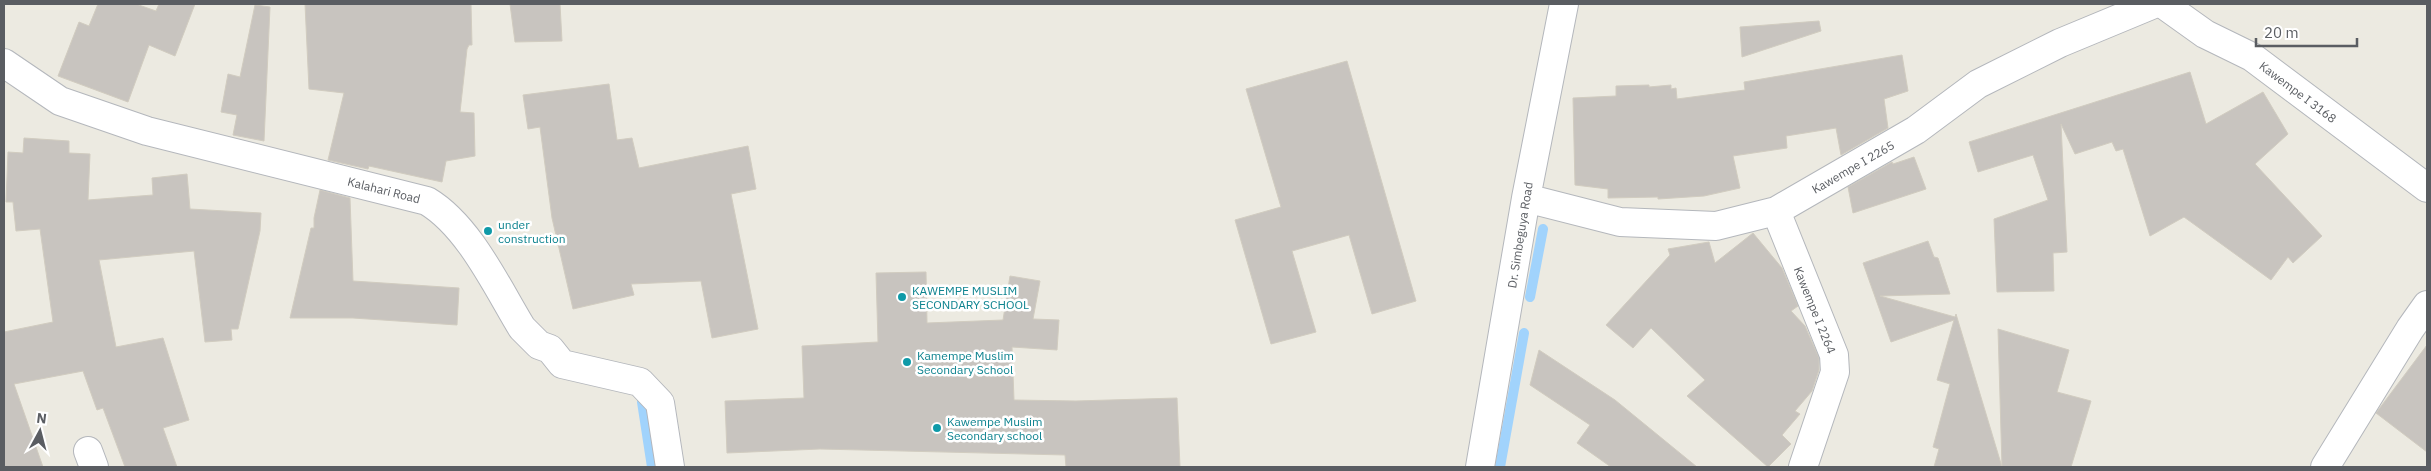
<svg xmlns="http://www.w3.org/2000/svg" width="2431" height="471" font-family="'IBM Plex Sans',sans-serif">
<style>
.lines{fill:none;stroke-linecap:round;stroke-linejoin:round}
.stream{stroke:#a1d3fc;stroke-width:10}
.building{fill:#c8c4bf;stroke:#d1ccc0}
.minor-casing{stroke:#b4b7bc;stroke-width:30}
.minor{stroke:#fff;stroke-width:28}
.culture-dot{fill:#0f9aa8;stroke:#fff;stroke-width:2}
.labels{text-anchor:middle;dominant-baseline:central;stroke-width:5;stroke-linejoin:round;paint-order:stroke}
.street-label{font-size:12px;fill:#5a5d62;stroke:#fff}
.culture-label{font-size:12px;fill:#0d838f;stroke:#fff;text-anchor:start}
</style>
<rect width="100%" height="100%" fill="#eceae1"/>
<g class="lines">
<path class="stream" d="M 1530,297 L 1543,229
M 642,402 L 652,467
M 1500,467 L 1524,333"/>
</g>
<path class="building" d="M 98,4 L 136,4 L 156,11 L 159,4 L 195,4 L 175,56 L 149,45 L 128,102 L 58,76 L 79,22 L 89,26 Z
M 305,4 L 471,4 L 472,45 L 469,45 L 467,49 L 460,112 L 474,113 L 475,156 L 446,161 L 442,182 L 369,166 L 368,169 L 328,160 L 344,93 L 309,89 Z
M 510,4 L 560,4 L 562,41 L 515,42 Z
M 255,5 L 270,7 L 264,141 L 233,135 L 237,115 L 221,112 L 228,74 L 240,77 Z
M 1819,21 L 1821,31 L 1742,57 L 1740,27 Z
M 1902,55 L 1908,91 L 1884,99 L 1888,128 L 1841,155 L 1836,128 L 1786,136 L 1787,148 L 1733,156 L 1740,188 L 1704,196 L 1658,199 L 1658,197 L 1608,198 L 1608,189 L 1575,185 L 1573,98 L 1616,96 L 1616,86 L 1649,85 L 1649,87 L 1671,85 L 1671,89 L 1676,88 L 1677,99 L 1745,90 L 1744,82 Z
M 1347,61 L 1416,301 L 1372,314 L 1349,235 L 1292,251 L 1316,332 L 1271,344 L 1235,220 L 1281,207 L 1246,89 Z
M 2190,72 L 2206,124 L 2263,92 L 2288,134 L 2255,164 L 2322,236 L 2293,263 L 2288,257 L 2271,280 L 2184,217 L 2150,236 L 2123,149 L 2116,151 L 2112,142 L 2075,154 L 2061,124 L 2067,252 L 2053,253 L 2054,291 L 1997,292 L 1994,219 L 2048,200 L 2033,155 L 1978,172 L 1969,142 Z
M 609,84 L 617,140 L 632,138 L 639,168 L 748,146 L 756,189 L 731,194 L 758,329 L 712,338 L 701,281 L 631,284 L 634,295 L 573,309 L 552,218 L 540,127 L 528,129 L 523,95 Z
M 24,138 L 69,141 L 69,153 L 90,154 L 88,200 L 153,195 L 152,178 L 187,174 L 190,209 L 261,213 L 260,231 L 238,329 L 231,329 L 232,340 L 205,342 L 194,251 L 99,260 L 116,347 L 163,338 L 189,420 L 163,428 L 177,467 L 125,467 L 103,408 L 97,410 L 83,371 L 14,384 L 43,467 L 4,467 L 4,332 L 53,322 L 40,229 L 16,231 L 13,202 L 6,202 L 8,152 L 23,153 Z
M 1914,157 L 1926,189 L 1853,213 L 1848,187 L 1892,162 L 1893,164 Z
M 320,190 L 350,198 L 353,281 L 459,288 L 457,325 L 353,318 L 290,318 L 311,228 L 314,228 L 314,218 Z
M 1753,233 L 1782,268 L 1798,306 L 1791,311 L 1805,326 L 1819,358 L 1819,370 L 1812,391 L 1795,411 L 1800,414 L 1782,435 L 1791,444 L 1768,467 L 1687,396 L 1705,380 L 1651,328 L 1633,348 L 1606,325 L 1670,255 L 1668,249 L 1709,242 L 1715,263 Z
M 1928,241 L 1934,257 L 1938,258 L 1950,294 L 1880,296 L 1955,317 L 1956,314 L 2002,467 L 1998,329 L 2069,350 L 2057,392 L 2091,401 L 2071,467 L 1934,467 L 1939,449 L 1933,447 L 1950,384 L 1937,380 L 1954,320 L 1891,342 L 1863,263 Z
M 926,272 L 927,323 L 1003,320 L 1010,276 L 1040,281 L 1033,319 L 1059,320 L 1057,350 L 1012,347 L 1014,400 L 1076,401 L 1177,398 L 1180,467 L 1066,467 L 1065,455 L 820,449 L 727,453 L 725,401 L 804,398 L 802,346 L 878,342 L 876,273 Z
M 2427,345 L 2427,452 L 2376,413 Z
M 1539,350 L 1615,400 L 1697,467 L 1611,467 L 1577,443 L 1590,425 L 1530,385 Z"/>
<g class="lines">
<defs>
<path id="minor" d="M 2163,4 L 2205,34 L 2252,57 L 2427,188
M 4,63 L 60,101 L 147,131 L 427,201 C 469,226 497,287 522,328 L 539,345 L 550,349 L 562,364 L 640,382 L 660,403 L 670,467
M 1526,198 L 1620,222 L 1716,226 L 1776,211 L 1916,130 L 1978,84 L 2060,43 L 2154,4
M 1776,211 L 1834,355 L 1835,372 L 1803,467
M 88,451 L 94,467
M 1480,467 L 1526,198 L 1564,4
M 2325,467 L 2410,329 L 2427,305"/>
</defs>
<use href="#minor" class="minor-casing"/>
<use href="#minor" class="minor"/>
</g>
<g class="culture-dot">
<circle cx="488" cy="231" r="5"/>
<circle cx="902" cy="297" r="5"/>
<circle cx="907" cy="362" r="5"/>
<circle cx="937" cy="428" r="5"/>
</g>
<g class="labels">
<g class="street-label">
<text transform="translate(2298 92) rotate(37)">Kawempe I 3168</text>
<text transform="translate(1853 167) rotate(-30)">Kawempe I 2265</text>
<text transform="translate(384 190) rotate(14)">Kalahari Road</text>
<text transform="translate(1520 235) rotate(-81)">Dr. Simbeguya Road</text>
<text transform="translate(1815 310) rotate(68)">Kawempe I 2264</text>
</g>
<g class="culture-label">
<text x="498" y="224">under<tspan x="498" dy="14">construction</tspan></text>
<text x="912" y="290">KAWEMPE MUSLIM<tspan x="912" dy="14">SECONDARY SCHOOL</tspan></text>
<text x="917" y="355">Kamempe Muslim<tspan x="917" dy="14">Secondary School</tspan></text>
<text x="947" y="421">Kawempe Muslim<tspan x="947" dy="14">Secondary school</tspan></text>
</g>
</g>
<rect width="2431" height="471" fill="none" stroke="#5a5d62" stroke-width="10"/>
<g transform="translate(40 431) rotate(7)" stroke="#ffffff" stroke-width="4" paint-order="stroke">
<path d="M0-4L9 19L0 12L-9 19Z" fill="#5a5d62"/>
<text y="-8" font-size="14" font-weight="bold" text-anchor="middle" fill="#5a5d62">N</text>
</g>
<path d="M2256 38v8h101v-8" fill="none" stroke="#5a5d62" stroke-width="2.5"/>
<text x="2264" y="38" font-size="15" fill="#5a5d62" stroke="#ffffff" stroke-width="4" paint-order="stroke">20 m</text>
</svg>
